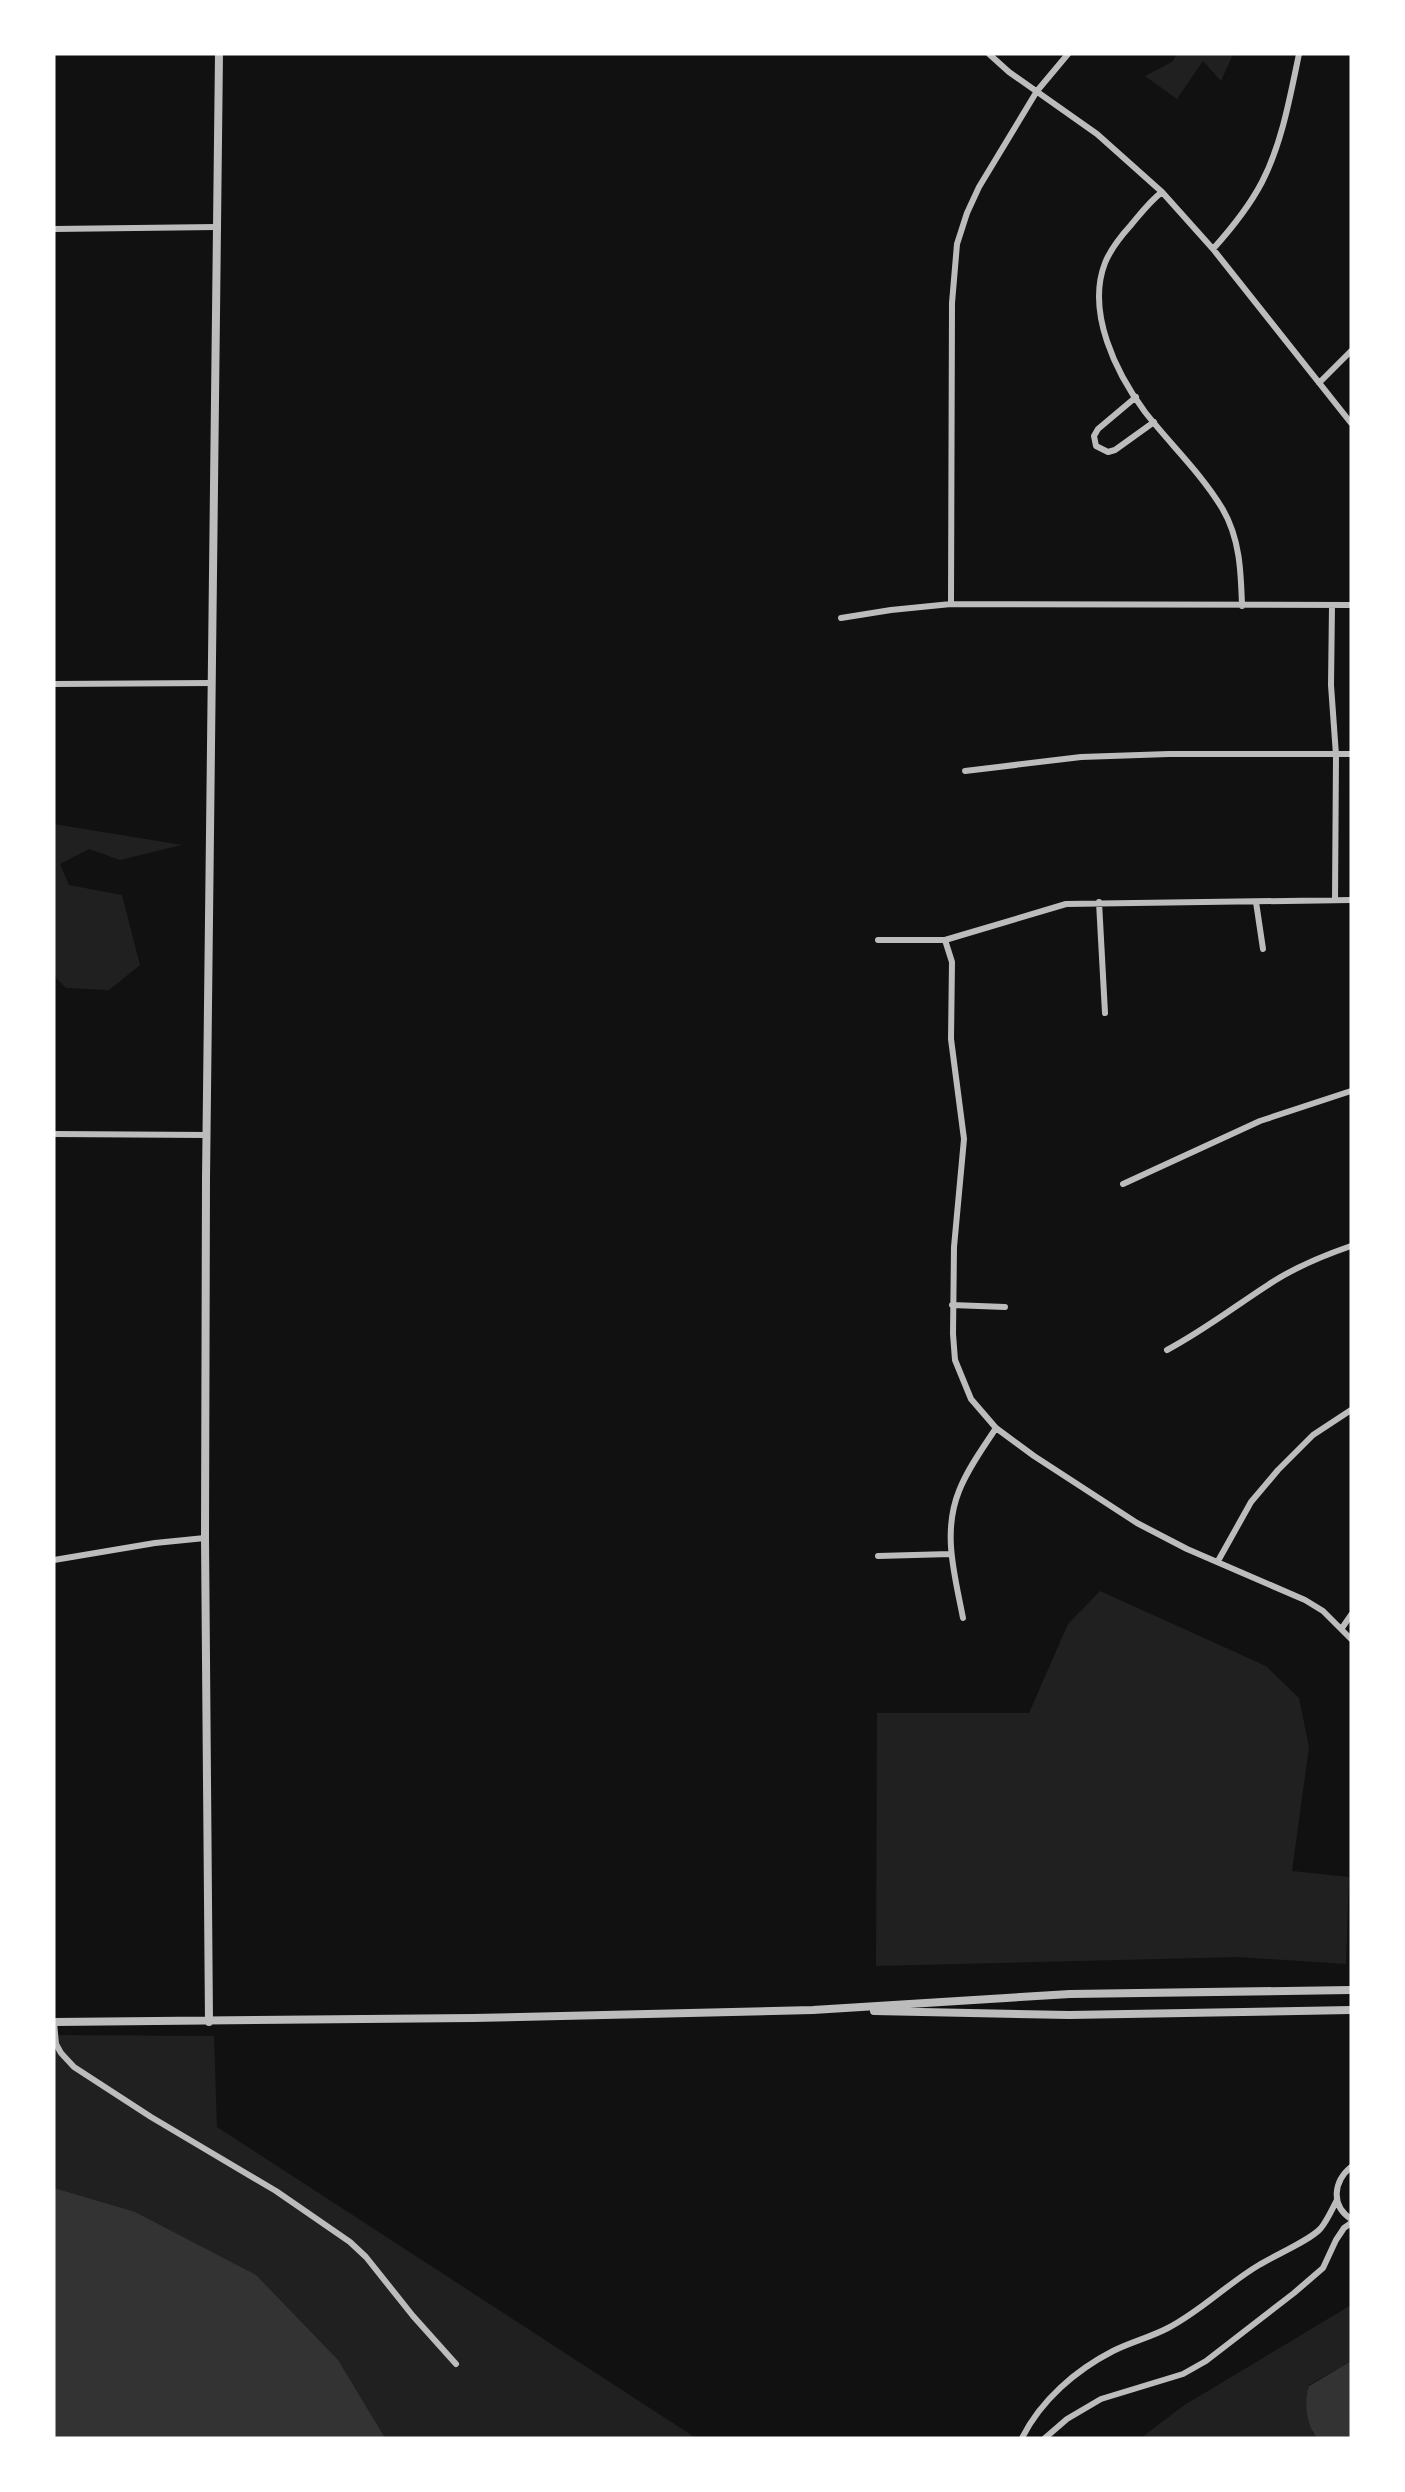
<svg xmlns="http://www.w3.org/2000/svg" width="1405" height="2492" font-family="Literata,serif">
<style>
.green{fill:#202020}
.water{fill:#333}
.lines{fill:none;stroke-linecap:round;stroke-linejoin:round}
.minor{stroke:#bcbcbc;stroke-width:6}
.tertiary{stroke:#bcbcbc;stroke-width:8}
</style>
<rect width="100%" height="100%" fill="#111"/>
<path class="green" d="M 1177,54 L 1233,54 L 1221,81 L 1203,61 L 1177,99 L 1145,76 L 1172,62 Z
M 54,824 L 182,845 L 120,860 L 89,849 L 60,864 L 69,885 L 122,895 L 140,965 L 109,990 L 66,988 L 54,976 Z
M 1100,1591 L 1266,1666 L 1299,1698 L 1309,1747 L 1292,1871 L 1349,1877 L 1346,1964 L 1239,1957 L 876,1966 L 877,1713 L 1029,1713 L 1068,1624 Z
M 54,2035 L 214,2036 L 217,2127 L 696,2438 L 54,2438 Z
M 1351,2305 L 1351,2361 L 1309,2385 L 1312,2432 L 1317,2438 L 1141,2438 L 1183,2406 Z"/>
<path class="water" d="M 54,2188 L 135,2212 L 256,2275 L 338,2360 L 385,2438 L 54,2438 Z
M 1351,2361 L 1351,2438 L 1317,2438 C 1306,2425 1304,2401 1309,2386 Z"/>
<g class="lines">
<path class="minor" d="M 989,54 L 1009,72 L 1097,134 L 1162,192 L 1213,249 L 1351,423
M 1162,192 C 1150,201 1141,213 1131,225 C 1121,236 1111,248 1105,263 C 1086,312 1116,373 1145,412 C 1170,444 1201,473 1222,508 C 1240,538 1241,572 1242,606
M 54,229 L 216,227
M 1213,249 C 1231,229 1249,207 1262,182 C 1282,143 1290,97 1299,54
M 1319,383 L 1351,351
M 1136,397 L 1098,429 L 1094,436 L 1096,446 L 1108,452 L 1115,450 L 1154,422
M 951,604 L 952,303 L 957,244 L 967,213 L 979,187 L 1037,91 L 1068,54
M 1332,606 L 1331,685 L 1336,755 L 1335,900
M 841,618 L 891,610 L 951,604 L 1351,605
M 54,684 L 212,683
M 965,771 L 1081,757 L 1169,754 L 1351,754
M 1099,902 L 1105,1013
M 1256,902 L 1263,949
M 878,940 L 945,940 L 1066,904 L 1351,900
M 945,940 L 952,962 L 951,1039 L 964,1139 L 954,1247 L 953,1334 L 955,1360 L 971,1399 L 996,1428 L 1034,1456 L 1137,1523 L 1187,1549 L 1305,1600 L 1323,1611 L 1351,1639
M 54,1134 L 207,1135
M 1123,1184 L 1260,1121 L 1351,1091
M 952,1305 L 1005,1307
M 1167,1350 C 1203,1331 1234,1307 1268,1285 C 1293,1268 1322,1256 1351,1246
M 878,1556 L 950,1554
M 54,1560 L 155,1543 L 205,1538
M 1218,1561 L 1251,1502 L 1278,1470 L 1313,1435 L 1351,1410
M 963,1618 C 955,1576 942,1533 959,1491 C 968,1468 983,1448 996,1428
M 1342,1628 L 1351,1615
M 54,2022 L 56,2044 L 61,2053 L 74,2067 L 151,2117 L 276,2191 L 350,2242 L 366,2257 L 413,2316 L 456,2364
M 1351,2167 C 1334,2181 1330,2205 1351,2219
M 1022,2438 C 1041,2400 1076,2370 1113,2351 C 1131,2342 1151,2337 1168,2328 C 1201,2311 1227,2284 1259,2265 C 1275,2255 1311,2240 1321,2228 C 1328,2219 1332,2209 1337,2200
M 1045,2438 L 1067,2419 L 1101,2399 L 1183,2374 L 1206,2361 L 1294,2293 L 1323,2268 L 1336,2240 L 1344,2228 L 1351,2223"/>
<path class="tertiary" d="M 874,2011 L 1069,2015 L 1351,2010
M 54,2022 L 473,2018 L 813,2010 L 1070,1994 L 1351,1990
M 209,2022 L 205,1538 L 206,1179 L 219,54"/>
</g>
<rect width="1405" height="2492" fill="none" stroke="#ffffff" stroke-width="111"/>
</svg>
